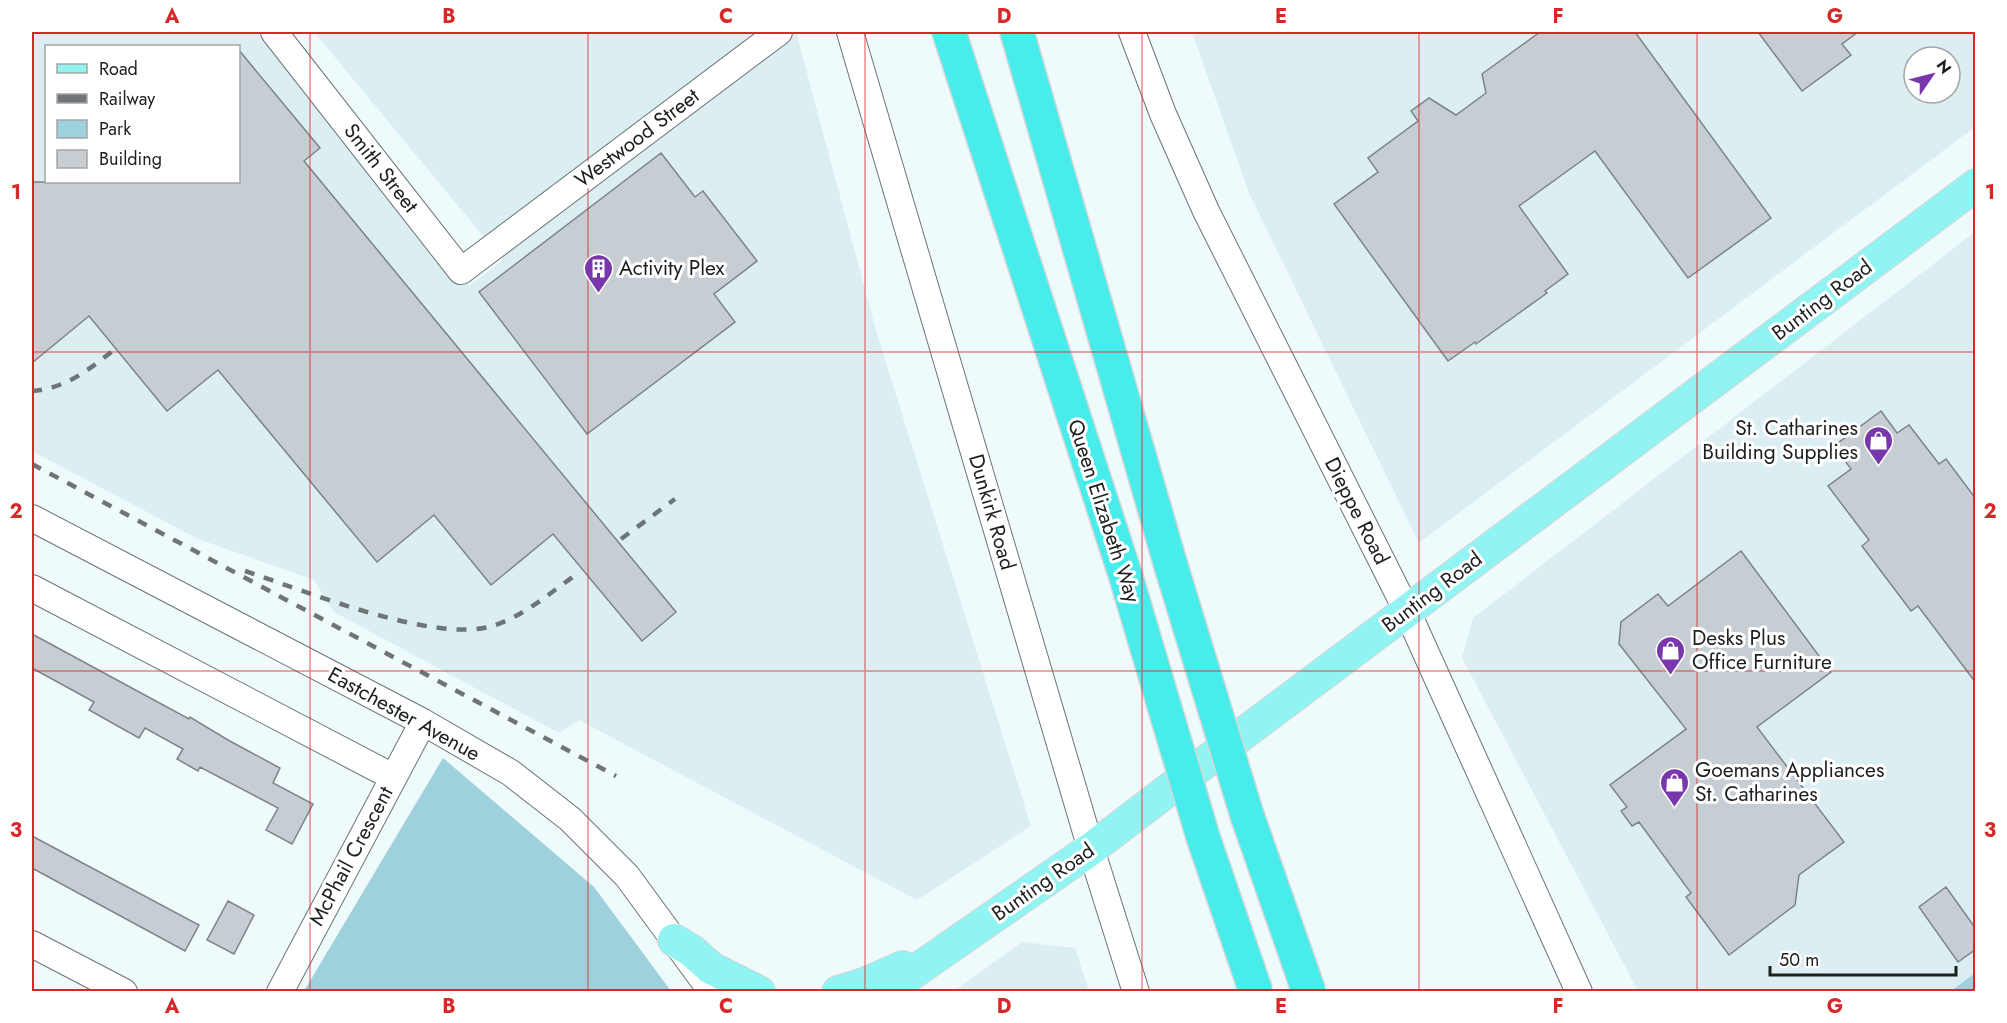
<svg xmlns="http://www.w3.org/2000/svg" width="2007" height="1023" font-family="Jost,sans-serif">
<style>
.built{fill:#dbeff3;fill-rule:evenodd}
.green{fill:#9fd1dc}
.building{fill:#c6ced3;stroke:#7c8488;stroke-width:1.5}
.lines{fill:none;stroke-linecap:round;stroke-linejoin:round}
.minor-casing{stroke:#6b7476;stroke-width:28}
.major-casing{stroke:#d6d7d7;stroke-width:34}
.highway-casing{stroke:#d6d7d7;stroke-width:36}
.minor{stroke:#fff;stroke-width:26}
.major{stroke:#91f4f2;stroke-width:32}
.highway{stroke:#48ecea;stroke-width:33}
.rail{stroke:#6f7577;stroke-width:4.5;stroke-dasharray:10 10;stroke-linecap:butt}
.highway-bridge-casing{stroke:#d6d7d7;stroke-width:36;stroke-linecap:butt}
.highway-bridge{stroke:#48ecea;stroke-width:33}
.grid{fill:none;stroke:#d62828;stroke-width:1.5;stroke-opacity:0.55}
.labels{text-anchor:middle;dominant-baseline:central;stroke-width:6;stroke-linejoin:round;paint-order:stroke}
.street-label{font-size:21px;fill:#1b1f20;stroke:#fff}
.poi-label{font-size:21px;fill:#1b1f20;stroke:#fff;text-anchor:start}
.neatline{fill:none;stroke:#d62828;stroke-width:2}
.grid-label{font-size:20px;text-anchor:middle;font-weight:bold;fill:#d62828}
</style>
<rect width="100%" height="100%" fill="#effafc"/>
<path class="built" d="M 32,32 L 259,32 L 469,286 L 503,260 L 314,32 L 796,32 L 877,334 L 1031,826 L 917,900 L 579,720 L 559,733 L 334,612 L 314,580 L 198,539 L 32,451 ZM 46,46 L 238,46 L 238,182 L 46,182 Z
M 1192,32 L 1975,32 L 1975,127 L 1419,543 L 1249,193 ZM 1914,57 L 1950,57 L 1950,93 L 1914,93 Z
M 1975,232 L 1975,973 L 1951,991 L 1638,991 L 1462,658 L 1473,618 Z
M 1022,942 L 1075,948 L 1089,991 L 954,991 Z"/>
<path class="green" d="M 443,758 L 594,887 L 671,991 L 304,991 Z
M 1975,973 L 1975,991 L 1951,991 Z"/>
<path class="building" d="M 1540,32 L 1635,32 L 1771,218 L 1688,278 L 1595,151 L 1519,206 L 1568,274 L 1545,291 L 1547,293 L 1476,344 L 1475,342 L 1448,361 L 1334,204 L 1378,172 L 1368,158 L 1418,121 L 1411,111 L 1429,98 L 1456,115 L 1486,93 L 1482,74 Z
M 1758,32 L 1858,32 L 1842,44 L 1851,55 L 1802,91 Z
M 238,49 L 320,148 L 304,161 L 676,612 L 642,641 L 553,534 L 491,585 L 434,515 L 377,562 L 218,370 L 167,411 L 89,316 L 32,363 L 32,182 L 238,182 Z
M 661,153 L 695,197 L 703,191 L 757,261 L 714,294 L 735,322 L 587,434 L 479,292 Z
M 1881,411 L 1897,433 L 1909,425 L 1939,464 L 1946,459 L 1976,499 L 1976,683 L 1918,606 L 1911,611 L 1862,546 L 1869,540 L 1828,486 L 1851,469 L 1834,446 Z
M 1741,551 L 1831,672 L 1757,727 L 1844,842 L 1799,875 L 1795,905 L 1729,955 L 1686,897 L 1691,893 L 1639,822 L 1632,826 L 1621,811 L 1627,807 L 1610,785 L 1686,729 L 1619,644 L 1621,622 L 1658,594 L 1668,606 Z
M 32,634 L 189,719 L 190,717 L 228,740 L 280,768 L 273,783 L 313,804 L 292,844 L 266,830 L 278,808 L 200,767 L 198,771 L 177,759 L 183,749 L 145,728 L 139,738 L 89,710 L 94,702 L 32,668 Z
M 32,836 L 199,925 L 185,951 L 32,868 Z
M 1946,887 L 1976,929 L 1976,949 L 1958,962 L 1919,907 Z
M 228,901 L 254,915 L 234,954 L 207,940 Z"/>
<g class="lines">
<defs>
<path id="minor" d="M 274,32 L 461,271 L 779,32
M 850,32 L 1091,849 L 1136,992
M 1132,32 L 1163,114 L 1206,211 L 1407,611 L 1579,992
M 32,518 L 423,722 L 511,773 L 570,819 L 627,876 L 712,992
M 32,588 L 393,777
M 32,944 L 124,992
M 280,992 L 423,722"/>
<path id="major" d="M 674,940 L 692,951 L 711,968 L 759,992
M 838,992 L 864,984 L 903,967
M 885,992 L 1091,849 L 1180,781 L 1976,185"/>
<path id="highway" d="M 949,32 L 1126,577
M 1017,32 L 1171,566"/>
</defs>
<use href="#minor" class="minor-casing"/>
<use href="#major" class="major-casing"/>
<use href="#highway" class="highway-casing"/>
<use href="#minor" class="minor"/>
<use href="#major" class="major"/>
<use href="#highway" class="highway"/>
<path class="rail" d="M 32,391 C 65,389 90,369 115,349
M 32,464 L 616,776
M 621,539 L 675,499
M 245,571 C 303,590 434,644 492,626 C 523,617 551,592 577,574"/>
<defs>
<path id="highway-bridge" d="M 1171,566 L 1247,815 L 1309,992
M 1126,577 L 1203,837 L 1256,992"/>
</defs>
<use href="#highway-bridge" class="highway-bridge-casing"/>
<use href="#highway-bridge" class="highway-bridge"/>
</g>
<path class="grid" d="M 310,32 L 310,992M 588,32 L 588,992M 865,32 L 865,992M 1142,32 L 1142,992M 1419,32 L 1419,992M 1697,32 L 1697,992M 32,352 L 1976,352M 32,671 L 1976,671"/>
<defs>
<symbol id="building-pin" viewBox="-11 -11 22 30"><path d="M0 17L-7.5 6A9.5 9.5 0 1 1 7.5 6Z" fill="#7837ab" stroke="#fff"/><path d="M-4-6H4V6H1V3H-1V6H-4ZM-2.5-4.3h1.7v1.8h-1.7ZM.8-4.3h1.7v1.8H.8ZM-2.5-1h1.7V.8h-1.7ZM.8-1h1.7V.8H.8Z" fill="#fff"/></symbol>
<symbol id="shop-pin" viewBox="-11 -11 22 30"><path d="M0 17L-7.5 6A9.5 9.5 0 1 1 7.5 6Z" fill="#7837ab" stroke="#fff"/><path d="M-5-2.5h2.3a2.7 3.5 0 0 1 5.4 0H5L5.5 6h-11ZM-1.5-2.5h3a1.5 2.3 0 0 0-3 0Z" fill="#fff"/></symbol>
</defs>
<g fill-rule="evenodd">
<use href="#building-pin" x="582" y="252" width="33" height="45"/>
<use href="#shop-pin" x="1862" y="424" width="33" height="45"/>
<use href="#shop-pin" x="1654" y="634" width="33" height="45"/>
<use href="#shop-pin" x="1658" y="766" width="33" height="45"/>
</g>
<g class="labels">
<g class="street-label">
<text transform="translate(637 138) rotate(-37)">Westwood Street</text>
<text transform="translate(381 168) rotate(52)">Smith Street</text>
<text transform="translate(1822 300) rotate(-37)">Bunting Road</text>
<text transform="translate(1104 511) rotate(72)">Queen Elizabeth Way</text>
<text transform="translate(1357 511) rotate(63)">Dieppe Road</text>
<text transform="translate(992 512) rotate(74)">Dunkirk Road</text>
<text transform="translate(1432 592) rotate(-37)">Bunting Road</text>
<text transform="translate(404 714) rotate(29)">Eastchester Avenue</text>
<text transform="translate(351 856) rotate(-62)">McPhail Crescent</text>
<text transform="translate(1043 882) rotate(-35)">Bunting Road</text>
</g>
<g class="poi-label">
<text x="619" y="268">Activity Plex</text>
<text x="1858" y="428" text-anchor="end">St. Catharines<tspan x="1858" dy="24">Building Supplies</tspan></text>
<text x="1692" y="638">Desks Plus<tspan x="1692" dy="24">Office Furniture</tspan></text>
<text x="1695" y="770">Goemans Appliances<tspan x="1695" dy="24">St. Catharines</tspan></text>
</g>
</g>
<rect width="2007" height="1023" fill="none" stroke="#ffffff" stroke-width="66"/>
<rect x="45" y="45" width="195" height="138" fill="#ffffff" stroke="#a4a5a6" stroke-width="1.5"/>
<rect x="57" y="64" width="30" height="9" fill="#91f4f2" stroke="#a4a5a6" stroke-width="1.5"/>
<text x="99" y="75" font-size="18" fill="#1b1f20">Road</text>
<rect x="57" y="94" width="30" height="9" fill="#6f7577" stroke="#a4a5a6" stroke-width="1.5"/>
<text x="99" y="105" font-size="18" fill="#1b1f20">Railway</text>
<rect x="57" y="120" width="30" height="18" fill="#9fd1dc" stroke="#a4a5a6" stroke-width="1.5"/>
<text x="99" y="135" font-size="18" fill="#1b1f20">Park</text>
<rect x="57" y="150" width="30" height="18" fill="#c6ced3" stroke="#a4a5a6" stroke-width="1.5"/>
<text x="99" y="165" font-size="18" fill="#1b1f20">Building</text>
<g transform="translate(1932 75) rotate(55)"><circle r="28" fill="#ffffff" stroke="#a4a5a6" stroke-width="1.5"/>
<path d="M0-4.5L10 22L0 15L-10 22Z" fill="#7837ab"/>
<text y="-9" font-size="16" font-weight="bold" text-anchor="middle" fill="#1b1f20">N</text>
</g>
<path d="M1770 966v9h186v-9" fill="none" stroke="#1b1f20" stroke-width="3"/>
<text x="1779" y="966" font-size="18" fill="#1b1f20" stroke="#ffffff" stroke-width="4.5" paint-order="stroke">50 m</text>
<rect x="33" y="33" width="1941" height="957" class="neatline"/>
<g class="grid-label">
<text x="172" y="23">A</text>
<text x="449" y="23">B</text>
<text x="726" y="23">C</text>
<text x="1004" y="23">D</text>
<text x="1281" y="23">E</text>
<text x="1558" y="23">F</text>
<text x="1835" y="23">G</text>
<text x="16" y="199">1</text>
<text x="1990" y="199">1</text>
<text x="16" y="518">2</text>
<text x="1990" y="518">2</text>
<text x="16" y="837">3</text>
<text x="1990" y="837">3</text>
<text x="172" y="1013">A</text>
<text x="449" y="1013">B</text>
<text x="726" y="1013">C</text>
<text x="1004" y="1013">D</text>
<text x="1281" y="1013">E</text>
<text x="1558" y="1013">F</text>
<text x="1835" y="1013">G</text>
</g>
</svg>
